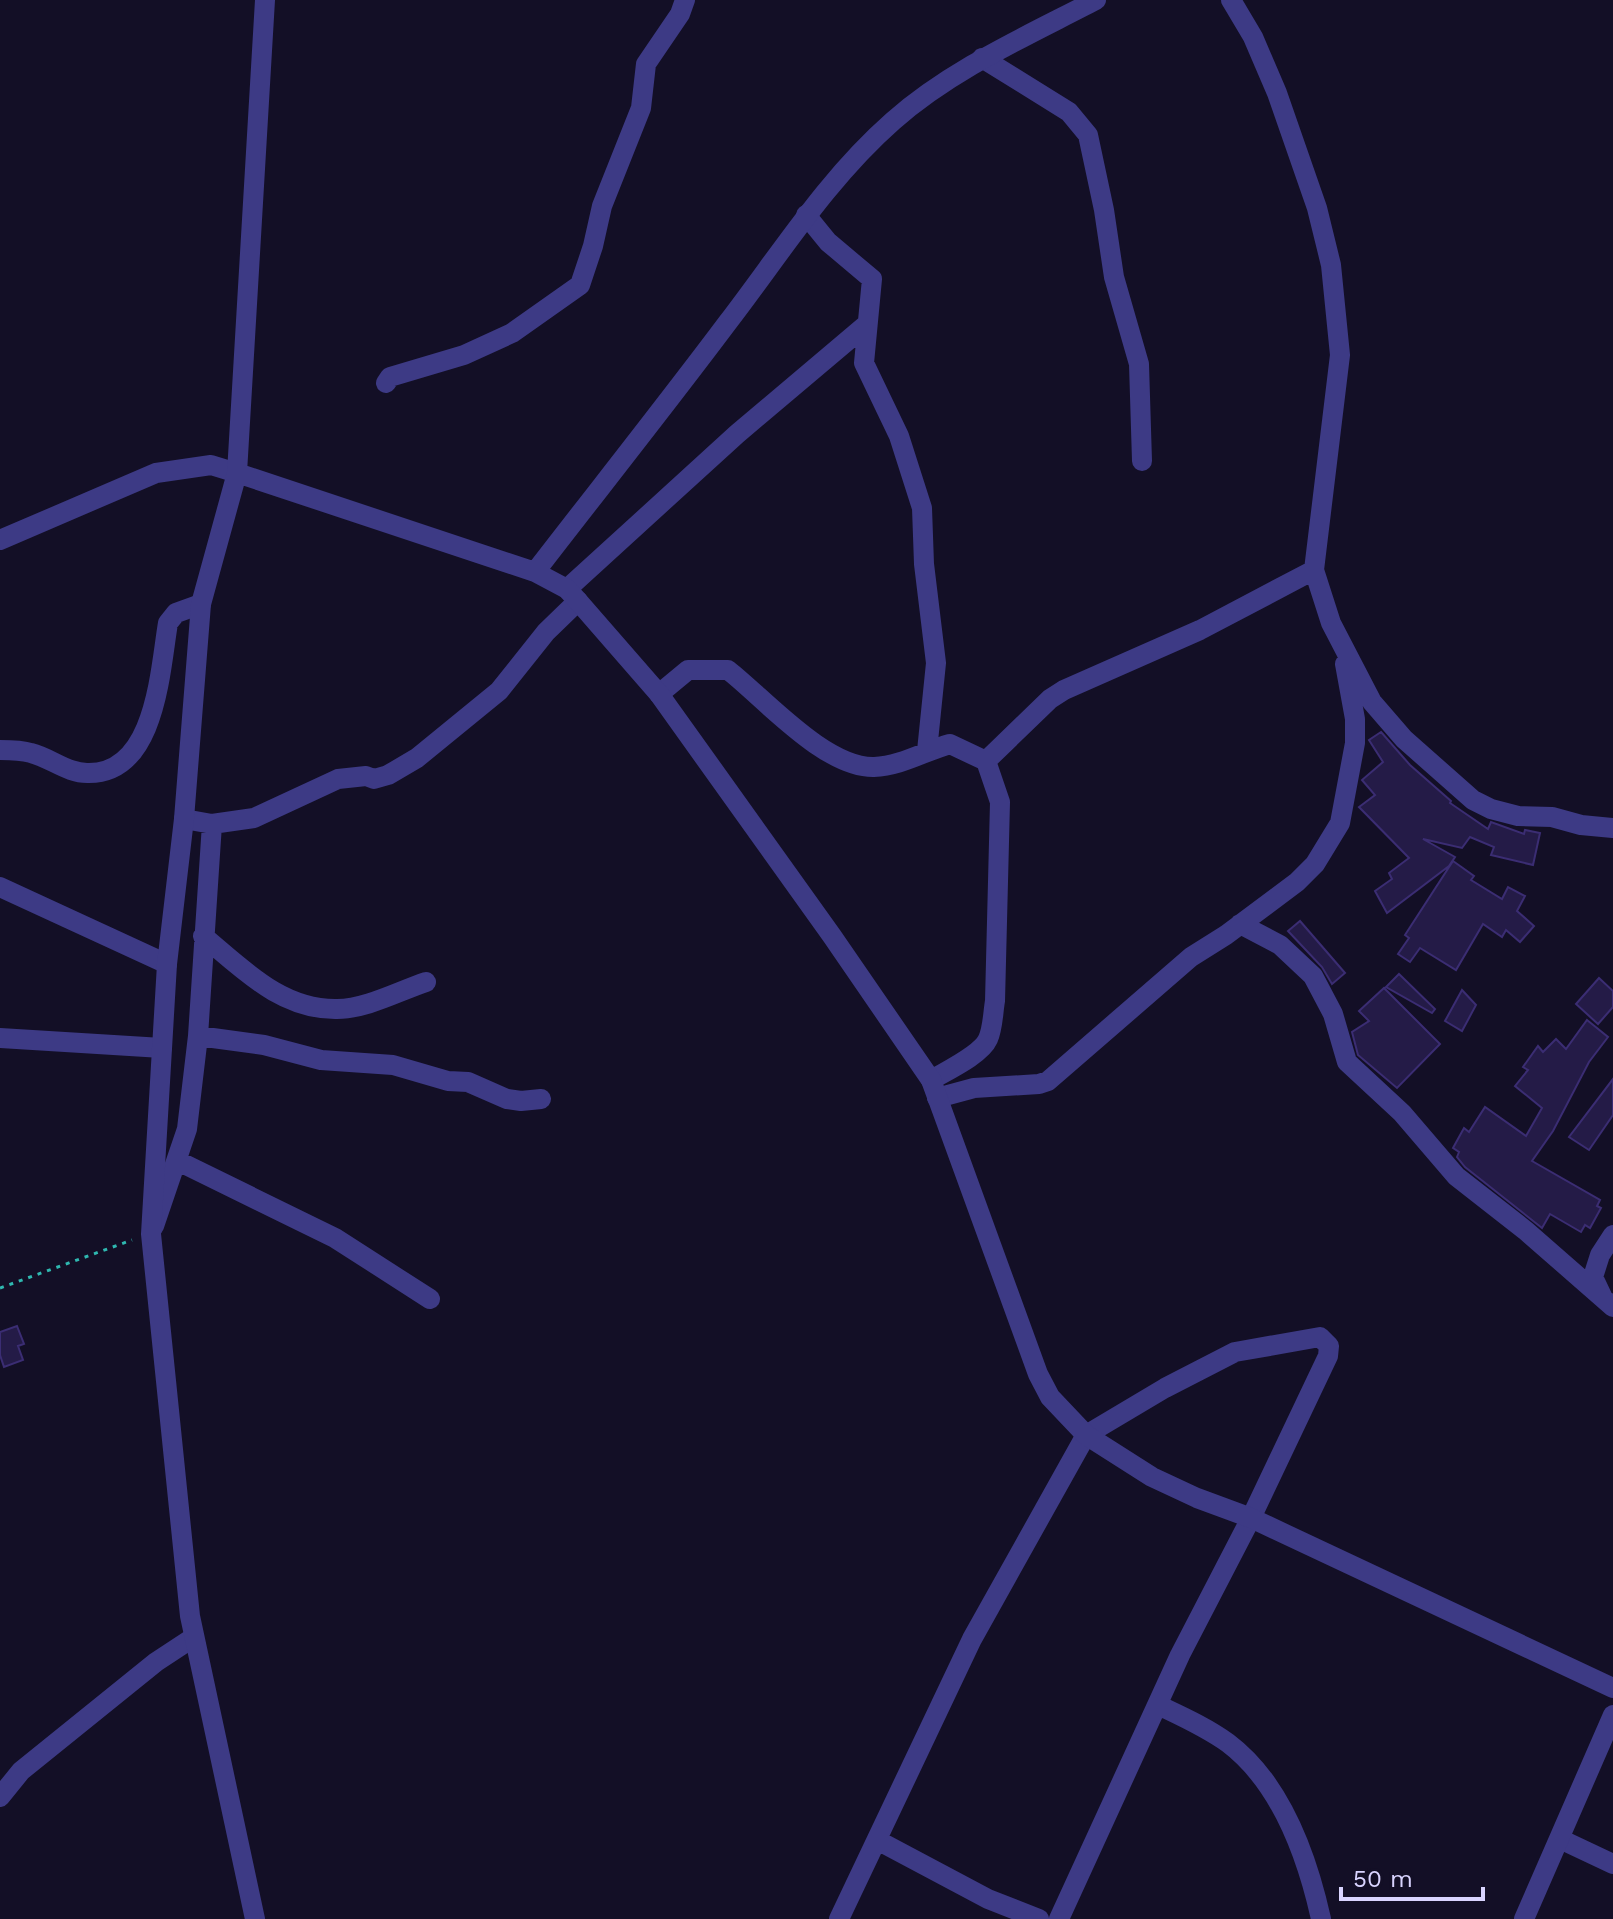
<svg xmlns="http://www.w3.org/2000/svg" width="1613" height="1919" font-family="'Work Sans',sans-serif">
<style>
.building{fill:#241b47;stroke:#3b2d73;stroke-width:2}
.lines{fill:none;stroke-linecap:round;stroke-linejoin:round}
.path{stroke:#2fb8b0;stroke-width:3;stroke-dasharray:4 6;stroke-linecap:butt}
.minor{stroke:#3d3a85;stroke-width:20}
.tertiary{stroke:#3d3a85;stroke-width:20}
</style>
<rect width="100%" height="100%" fill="#130f26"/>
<path class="building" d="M 1381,732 L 1410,765 L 1451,801 L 1450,803 L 1488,829 L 1491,822 L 1524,834 L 1525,830 L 1540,833 L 1533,865 L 1491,855 L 1494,847 L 1470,837 L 1462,848 L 1423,839 L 1455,857 L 1449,866 L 1387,913 L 1375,891 L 1392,879 L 1389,873 L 1409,858 L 1359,807 L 1375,795 L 1362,780 L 1383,762 L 1369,740 Z
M 1453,861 L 1474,876 L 1471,880 L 1502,899 L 1508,887 L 1525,896 L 1517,911 L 1534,926 L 1520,942 L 1506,930 L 1502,937 L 1483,924 L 1456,970 L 1420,948 L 1410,962 L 1398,954 L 1409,938 L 1405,935 Z
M 1300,921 L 1345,973 L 1332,984 L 1322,967 L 1288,931 Z
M 1399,974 L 1435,1009 L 1432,1013 L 1386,987 Z
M 1599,978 L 1613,991 L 1613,1007 L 1598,1024 L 1576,1004 Z
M 1384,988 L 1440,1044 L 1397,1088 L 1358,1055 L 1352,1032 L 1369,1021 L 1359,1011 Z
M 1462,990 L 1476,1005 L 1462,1031 L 1445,1021 Z
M 1587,1020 L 1608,1037 L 1589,1062 L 1553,1131 L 1532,1161 L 1600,1200 L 1597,1206 L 1601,1208 L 1590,1228 L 1585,1225 L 1581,1232 L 1550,1214 L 1542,1228 L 1465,1167 L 1457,1157 L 1459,1152 L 1453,1148 L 1464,1128 L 1469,1132 L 1485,1107 L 1526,1136 L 1542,1108 L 1515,1086 L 1528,1070 L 1523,1067 L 1538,1046 L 1543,1052 L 1556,1039 L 1566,1049 Z
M 1613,1079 L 1613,1115 L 1589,1150 L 1569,1137 Z
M 17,1326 L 24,1344 L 18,1346 L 23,1360 L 4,1367 L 0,1355 L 0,1332 Z"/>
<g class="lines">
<path class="path" d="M 0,1288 L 132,1240"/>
<path class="minor" d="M 1231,0 L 1253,37 L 1277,93 L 1317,208 L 1331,265 L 1340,355 L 1314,570 L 1331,623 L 1372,702 L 1404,739 L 1473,800 L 1491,809 L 1518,816 L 1552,817 L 1581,825 L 1613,828
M 982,58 L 1069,112 L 1088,135 L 1104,210 L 1114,277 L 1139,364 L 1142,461
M 806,215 L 828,242 L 872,279 L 864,363 L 899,436 L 922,508 L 924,564 L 936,663 L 927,751
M 386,383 L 390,377 L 464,355 L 512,333 L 580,285 L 593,246 L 602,206 L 641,108 L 646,64 L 680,14 L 685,0
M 0,540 L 156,473 L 211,465 L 237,473
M 567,589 L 737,434 L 866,325
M 659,694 L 688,670 L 728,670 C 765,699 825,768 874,767 C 901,766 925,751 950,744 L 986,761
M 0,750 C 10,750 21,750 31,753 C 51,758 68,774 89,773 C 156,773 160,670 168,623 L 176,613 L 201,604
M 184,819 L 212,824 L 254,818 L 338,779 L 366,776 L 374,779 L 388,775 L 417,758 L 499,691 L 546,632 L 578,601
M 0,887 L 167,964
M 1240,924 L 1280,945 L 1313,976 L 1333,1014 L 1347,1062 L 1402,1113 L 1456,1176 L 1525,1230 L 1613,1307
M 203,936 C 243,969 281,1010 337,1009 C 366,1009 399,991 426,982
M 198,1036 L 264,1045 L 321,1060 L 393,1065 L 448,1081 L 468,1082 L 507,1099 L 521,1101 L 541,1099
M 0,1038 L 162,1048
M 931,1080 C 946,1071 981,1055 988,1039 C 993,1028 993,1012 995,1001 L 1000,802 L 986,761 L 1050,699 L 1064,690 L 1200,630 L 1314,570
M 937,1098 L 974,1088 L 1039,1084 L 1048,1081 L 1191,957 L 1226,935 L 1297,882 L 1315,864 L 1340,823 L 1355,743 L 1355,719 L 1345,664
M 178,1161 L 335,1238 L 430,1299
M 154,1226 L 187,1129 L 198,1036 L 212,824
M 1602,1296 L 1593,1277 L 1600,1255 L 1613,1235
M 1158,1705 C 1181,1716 1206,1727 1228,1743 C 1281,1783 1307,1856 1321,1919
M 0,1797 L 21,1771 L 156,1662 L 194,1637
M 1560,1839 L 1613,1864
M 877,1840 L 988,1899 L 1039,1919
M 839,1919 L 972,1639 L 1086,1435 L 1165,1388 L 1235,1352 L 1320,1337 L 1329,1346 L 1328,1356 L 1251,1518 L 1180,1655 L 1059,1919"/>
<path class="tertiary" d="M 237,473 L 535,572 L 567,589 L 578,601 L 659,694 L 832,936 L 931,1080 L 1038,1374 L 1050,1397 L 1086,1435 L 1152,1477 L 1197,1498 L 1251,1518 L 1613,1688
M 535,572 C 599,489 665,406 728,322 C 781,253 827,179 893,121 C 952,69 1027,36 1096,0
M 255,1919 L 190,1616 L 151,1234 L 167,964 L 184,819 L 201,604 L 237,473 L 265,0
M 1524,1919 L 1613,1715"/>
</g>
<path d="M1341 1887v12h142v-12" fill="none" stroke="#d9d4ff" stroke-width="4"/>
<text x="1353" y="1887" font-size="24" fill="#d9d4ff" stroke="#130f26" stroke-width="6" paint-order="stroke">50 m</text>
</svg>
